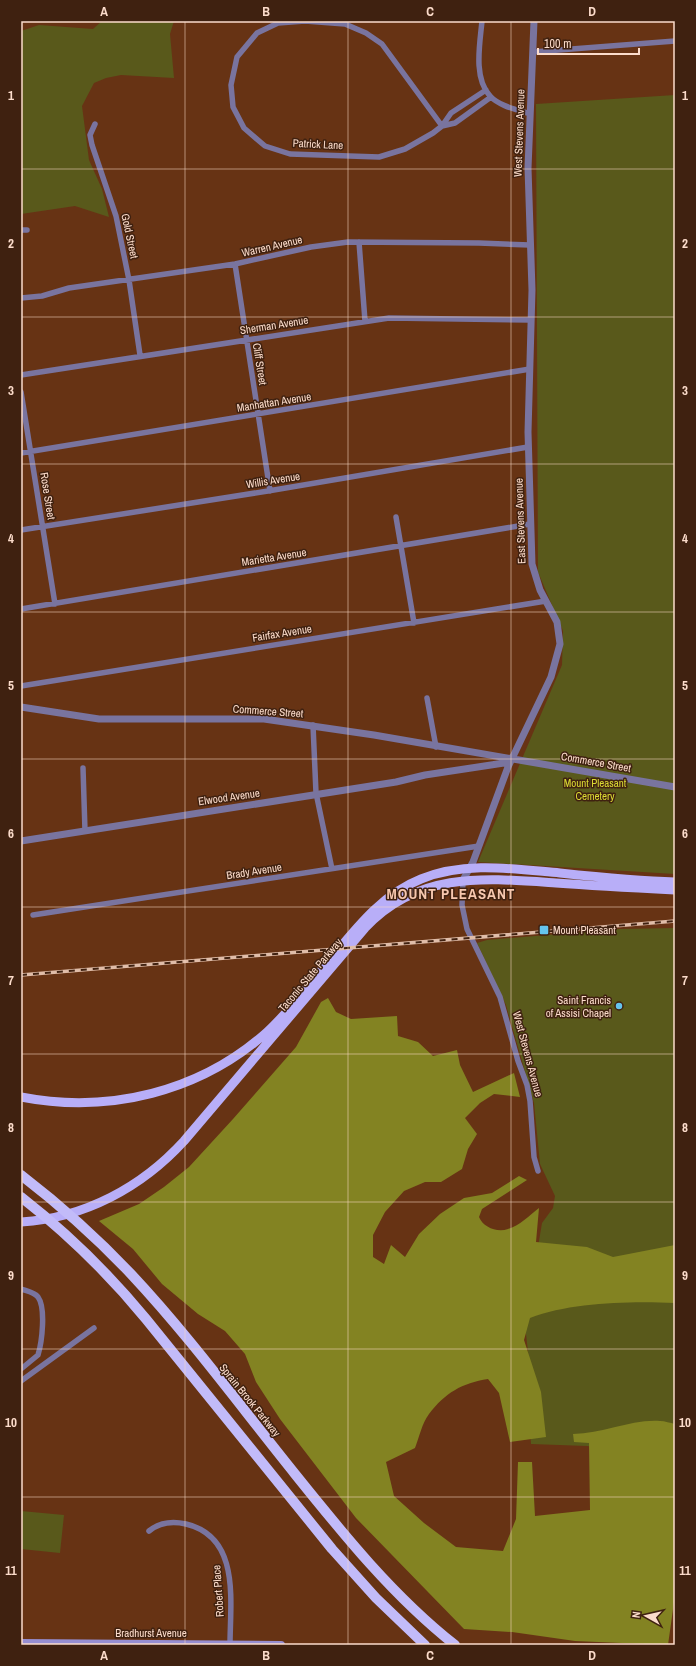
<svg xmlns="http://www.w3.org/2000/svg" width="696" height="1666" font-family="'Archivo Narrow',sans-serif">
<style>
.green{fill:#59591b}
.forest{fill:#838322}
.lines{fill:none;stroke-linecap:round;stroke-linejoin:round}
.minor{stroke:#79749f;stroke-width:5.5}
.tertiary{stroke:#79749f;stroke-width:7}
.secondary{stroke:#968ed1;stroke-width:8}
.trunk{stroke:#b8aef8;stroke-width:9}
.motorway{stroke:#c2bbf9;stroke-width:10}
.rail-casing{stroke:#e0bda9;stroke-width:3.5}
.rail{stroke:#3f2110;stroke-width:2;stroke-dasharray:6;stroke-linecap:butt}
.grid{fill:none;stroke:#fcdccb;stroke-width:1;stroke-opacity:0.55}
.poi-dot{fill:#65c4ef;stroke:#3f2110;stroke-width:1.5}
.labels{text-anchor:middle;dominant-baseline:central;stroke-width:3;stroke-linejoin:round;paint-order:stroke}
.street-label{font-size:11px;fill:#fcdccb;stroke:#3f2110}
.park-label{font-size:11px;fill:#dbdb33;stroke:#3f2110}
.poi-label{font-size:11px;fill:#fcdccb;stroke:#3f2110;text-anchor:start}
.district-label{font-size:15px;font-weight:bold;letter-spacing:1px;fill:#f6c7ae;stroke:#3f2110}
.neatline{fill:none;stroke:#fcdccb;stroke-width:1.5}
.grid-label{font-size:13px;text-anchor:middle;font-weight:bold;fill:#fcdccb}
</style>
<rect width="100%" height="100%" fill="#673314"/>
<path class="green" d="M 102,21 L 174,21 L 170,34 L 174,78 L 121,75 L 106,78 L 94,83 L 82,106 L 89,160 L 102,189 L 109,217 L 75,206 L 21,214 L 21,31 L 39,25 L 93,29 Z
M 675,95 L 675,874 L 478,862 L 562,665 L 563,631 L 538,572 L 536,104 Z
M 675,928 L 675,1456 L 587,1446 L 531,1444 L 529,1411 L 529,1361 L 525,1325 L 542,1223 L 553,1208 L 555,1196 L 540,1164 L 534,1103 L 506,1005 L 477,943 L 487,940 L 620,929 Z
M 21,1511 L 64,1515 L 60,1553 L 21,1549 Z"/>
<path class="forest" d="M 328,998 L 336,1012 L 351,1019 L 397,1016 L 398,1036 L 418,1042 L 433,1056 L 457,1050 L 460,1065 L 473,1092 L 514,1073 L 520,1097 L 494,1094 L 480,1103 L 465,1118 L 477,1134 L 468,1149 L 462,1169 L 441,1182 L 425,1182 L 404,1191 L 385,1212 L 373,1235 L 373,1257 L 384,1264 L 391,1245 L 405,1257 L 419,1234 L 440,1214 L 464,1198 L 492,1193 L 519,1176 L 527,1180 L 482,1209 L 479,1217 C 483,1227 497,1233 508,1229 C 519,1226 530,1215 539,1208 L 536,1242 L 587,1247 L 613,1257 L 675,1245 L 675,1303 C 632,1301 571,1302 530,1318 L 524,1340 L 541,1392 L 546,1437 L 510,1442 L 499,1393 L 488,1379 C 462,1383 445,1393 429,1414 C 422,1423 419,1438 415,1448 L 386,1462 L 394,1496 L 424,1523 L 456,1547 L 503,1551 L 516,1519 L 518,1462 L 532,1462 L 535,1516 L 590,1510 L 589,1443 L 574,1442 L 573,1434 C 603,1434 631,1419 660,1421 C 665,1421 670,1423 675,1424 L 675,1595 L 668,1645 L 575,1641 L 512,1632 L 464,1629 L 356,1518 L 280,1419 L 256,1382 L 245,1354 L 225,1331 L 198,1314 L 162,1284 L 133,1249 L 99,1221 L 139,1204 L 164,1187 L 189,1167 L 233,1119 L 296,1047 L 321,1002 Z"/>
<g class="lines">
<path class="minor" d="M 482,21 C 480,43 473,78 490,96 C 499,106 518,110 530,114
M 533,52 L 675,41
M 95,124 L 90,135 L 92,145 L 116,216 L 129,280 L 140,355
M 442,126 L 382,44 L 366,33 L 345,24 L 305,21 L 278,23 L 257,33 L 237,57 L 231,85 L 233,107 L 244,128 L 265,146 L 290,154 L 379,157 L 405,149 L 433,133 L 442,126 L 451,113 L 486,90
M 442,126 L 455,123 L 491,97
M 21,230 L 27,230
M 359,242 L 365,321
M 235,264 L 270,491
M 21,298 L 42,296 L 69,288 L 235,264 L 311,247 L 348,242 L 479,243 L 530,245
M 21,375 L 389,318 L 531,320
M 21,392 L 55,604
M 21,453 L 530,369
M 396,517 L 414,623
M 21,530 L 268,491 L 528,447
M 21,609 L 530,524
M 21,686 L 546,601
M 427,698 L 436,747
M 313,725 L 316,793 L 332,869
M 83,768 L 85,831
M 463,881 L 462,905 L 467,929 L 500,997 L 518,1061 L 527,1085 L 530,1101 L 534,1157 L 538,1171
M 33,915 L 479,846
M 21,1289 C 26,1291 34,1292 38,1297 C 46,1308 42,1342 38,1355 L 21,1369
M 21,1381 L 94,1328
M 149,1531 C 160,1522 173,1521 186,1524 C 241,1537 230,1602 230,1645"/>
<path class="tertiary" d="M 21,707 L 99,719 L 264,719 L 374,735 L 675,787
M 21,841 L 396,782 L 425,775 L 504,763 L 512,759
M 463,880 L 473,862 L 508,767 L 551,677 L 560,644 L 557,622 L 540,590 L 532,564 L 528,432 L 532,290 L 528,168 L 534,21"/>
<path class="secondary" d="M 21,1643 L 281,1645"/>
<path class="trunk" d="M 21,1097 C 109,1114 200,1092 267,1032 C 288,1013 305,990 323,968 C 352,934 378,896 421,879 C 465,861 514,869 560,873 C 598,877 637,881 675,882
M 21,1222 C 85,1218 142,1187 184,1141 L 365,928 C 418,871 485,878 556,883 C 596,886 635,888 675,890"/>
<path class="motorway" d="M 21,1175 C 60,1205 97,1238 131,1274 C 190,1337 241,1407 295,1474 C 344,1535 393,1596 455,1645
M 21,1197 C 67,1233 109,1274 146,1319 L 332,1549 L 376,1598 L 425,1645"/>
<defs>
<path id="rail" d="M 21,975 L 675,921"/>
</defs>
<use href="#rail" class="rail-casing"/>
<use href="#rail" class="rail"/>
</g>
<path class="grid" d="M 185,21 L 185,1645M 348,21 L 348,1645M 511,21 L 511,1645M 21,169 L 675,169M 21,317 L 675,317M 21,464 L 675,464M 21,612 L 675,612M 21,759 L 675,759M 21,907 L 675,907M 21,1054 L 675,1054M 21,1202 L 675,1202M 21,1349 L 675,1349M 21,1497 L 675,1497"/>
<g class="poi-dot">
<rect x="539" y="925" width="10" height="10" rx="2"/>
<circle cx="619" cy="1006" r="4"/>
</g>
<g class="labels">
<g class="street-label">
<text transform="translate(519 133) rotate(-88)">West Stevens Avenue</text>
<text transform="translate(318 144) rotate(3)">Patrick Lane</text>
<text transform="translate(130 236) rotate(78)">Gold Street</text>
<text transform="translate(272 246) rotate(-13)">Warren Avenue</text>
<text transform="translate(274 325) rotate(-9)">Sherman Avenue</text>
<text transform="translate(260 364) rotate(81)">Cliff Street</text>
<text transform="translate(274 402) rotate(-9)">Manhattan Avenue</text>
<text transform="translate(273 480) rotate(-9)">Willis Avenue</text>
<text transform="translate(48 496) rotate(81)">Rose Street</text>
<text transform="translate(520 521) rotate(-92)">East Stevens Avenue</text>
<text transform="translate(274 557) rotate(-9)">Marietta Avenue</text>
<text transform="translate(282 633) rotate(-9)">Fairfax Avenue</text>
<text transform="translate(268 711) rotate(4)">Commerce Street</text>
<text transform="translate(596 762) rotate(10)">Commerce Street</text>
<text transform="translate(229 797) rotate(-8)">Elwood Avenue</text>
<text transform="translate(254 871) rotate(-9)">Brady Avenue</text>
<text transform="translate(310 975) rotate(-50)">Taconic State Parkway</text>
<text transform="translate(528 1054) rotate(75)">West Stevens Avenue</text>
<text transform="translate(250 1400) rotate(51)">Sprain Brook Parkway</text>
<text transform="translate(218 1591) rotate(-94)">Robert Place</text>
<text x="151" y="1633">Bradhurst Avenue</text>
</g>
<g class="park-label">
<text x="595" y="783">Mount Pleasant<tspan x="595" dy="13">Cemetery</tspan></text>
</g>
<g class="poi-label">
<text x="553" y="930">Mount Pleasant</text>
<text x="611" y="1000" text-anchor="end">Saint Francis<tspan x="611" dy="13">of Assisi Chapel</tspan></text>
</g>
<g class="district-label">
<text x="451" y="893">MOUNT PLEASANT</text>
</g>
</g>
<rect width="696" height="1666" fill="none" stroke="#3f2110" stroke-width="44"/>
<g transform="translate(646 1616) rotate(278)" stroke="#3f2110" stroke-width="3" paint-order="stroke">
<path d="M0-3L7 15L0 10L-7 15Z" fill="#fcdccb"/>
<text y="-6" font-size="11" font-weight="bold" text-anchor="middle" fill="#fcdccb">N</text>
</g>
<path d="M538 48v6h101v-6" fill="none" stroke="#fcdccb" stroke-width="2"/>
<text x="544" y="48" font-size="12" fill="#fcdccb" stroke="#3f2110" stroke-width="3" paint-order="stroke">100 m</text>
<rect x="22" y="22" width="652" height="1622" class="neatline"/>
<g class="grid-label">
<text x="104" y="16">A</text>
<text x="266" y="16">B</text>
<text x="430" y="16">C</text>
<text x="592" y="16">D</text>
<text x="11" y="100">1</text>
<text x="685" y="100">1</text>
<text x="11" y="248">2</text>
<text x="685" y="248">2</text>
<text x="11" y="395">3</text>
<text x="685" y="395">3</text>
<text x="11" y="543">4</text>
<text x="685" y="543">4</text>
<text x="11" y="690">5</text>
<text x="685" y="690">5</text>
<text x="11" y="838">6</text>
<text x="685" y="838">6</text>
<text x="11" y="985">7</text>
<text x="685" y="985">7</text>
<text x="11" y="1132">8</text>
<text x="685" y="1132">8</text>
<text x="11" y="1280">9</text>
<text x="685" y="1280">9</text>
<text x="11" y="1427">10</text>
<text x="685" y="1427">10</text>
<text x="11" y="1575">11</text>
<text x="685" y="1575">11</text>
<text x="104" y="1660">A</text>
<text x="266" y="1660">B</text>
<text x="430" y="1660">C</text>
<text x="592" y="1660">D</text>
</g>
</svg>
